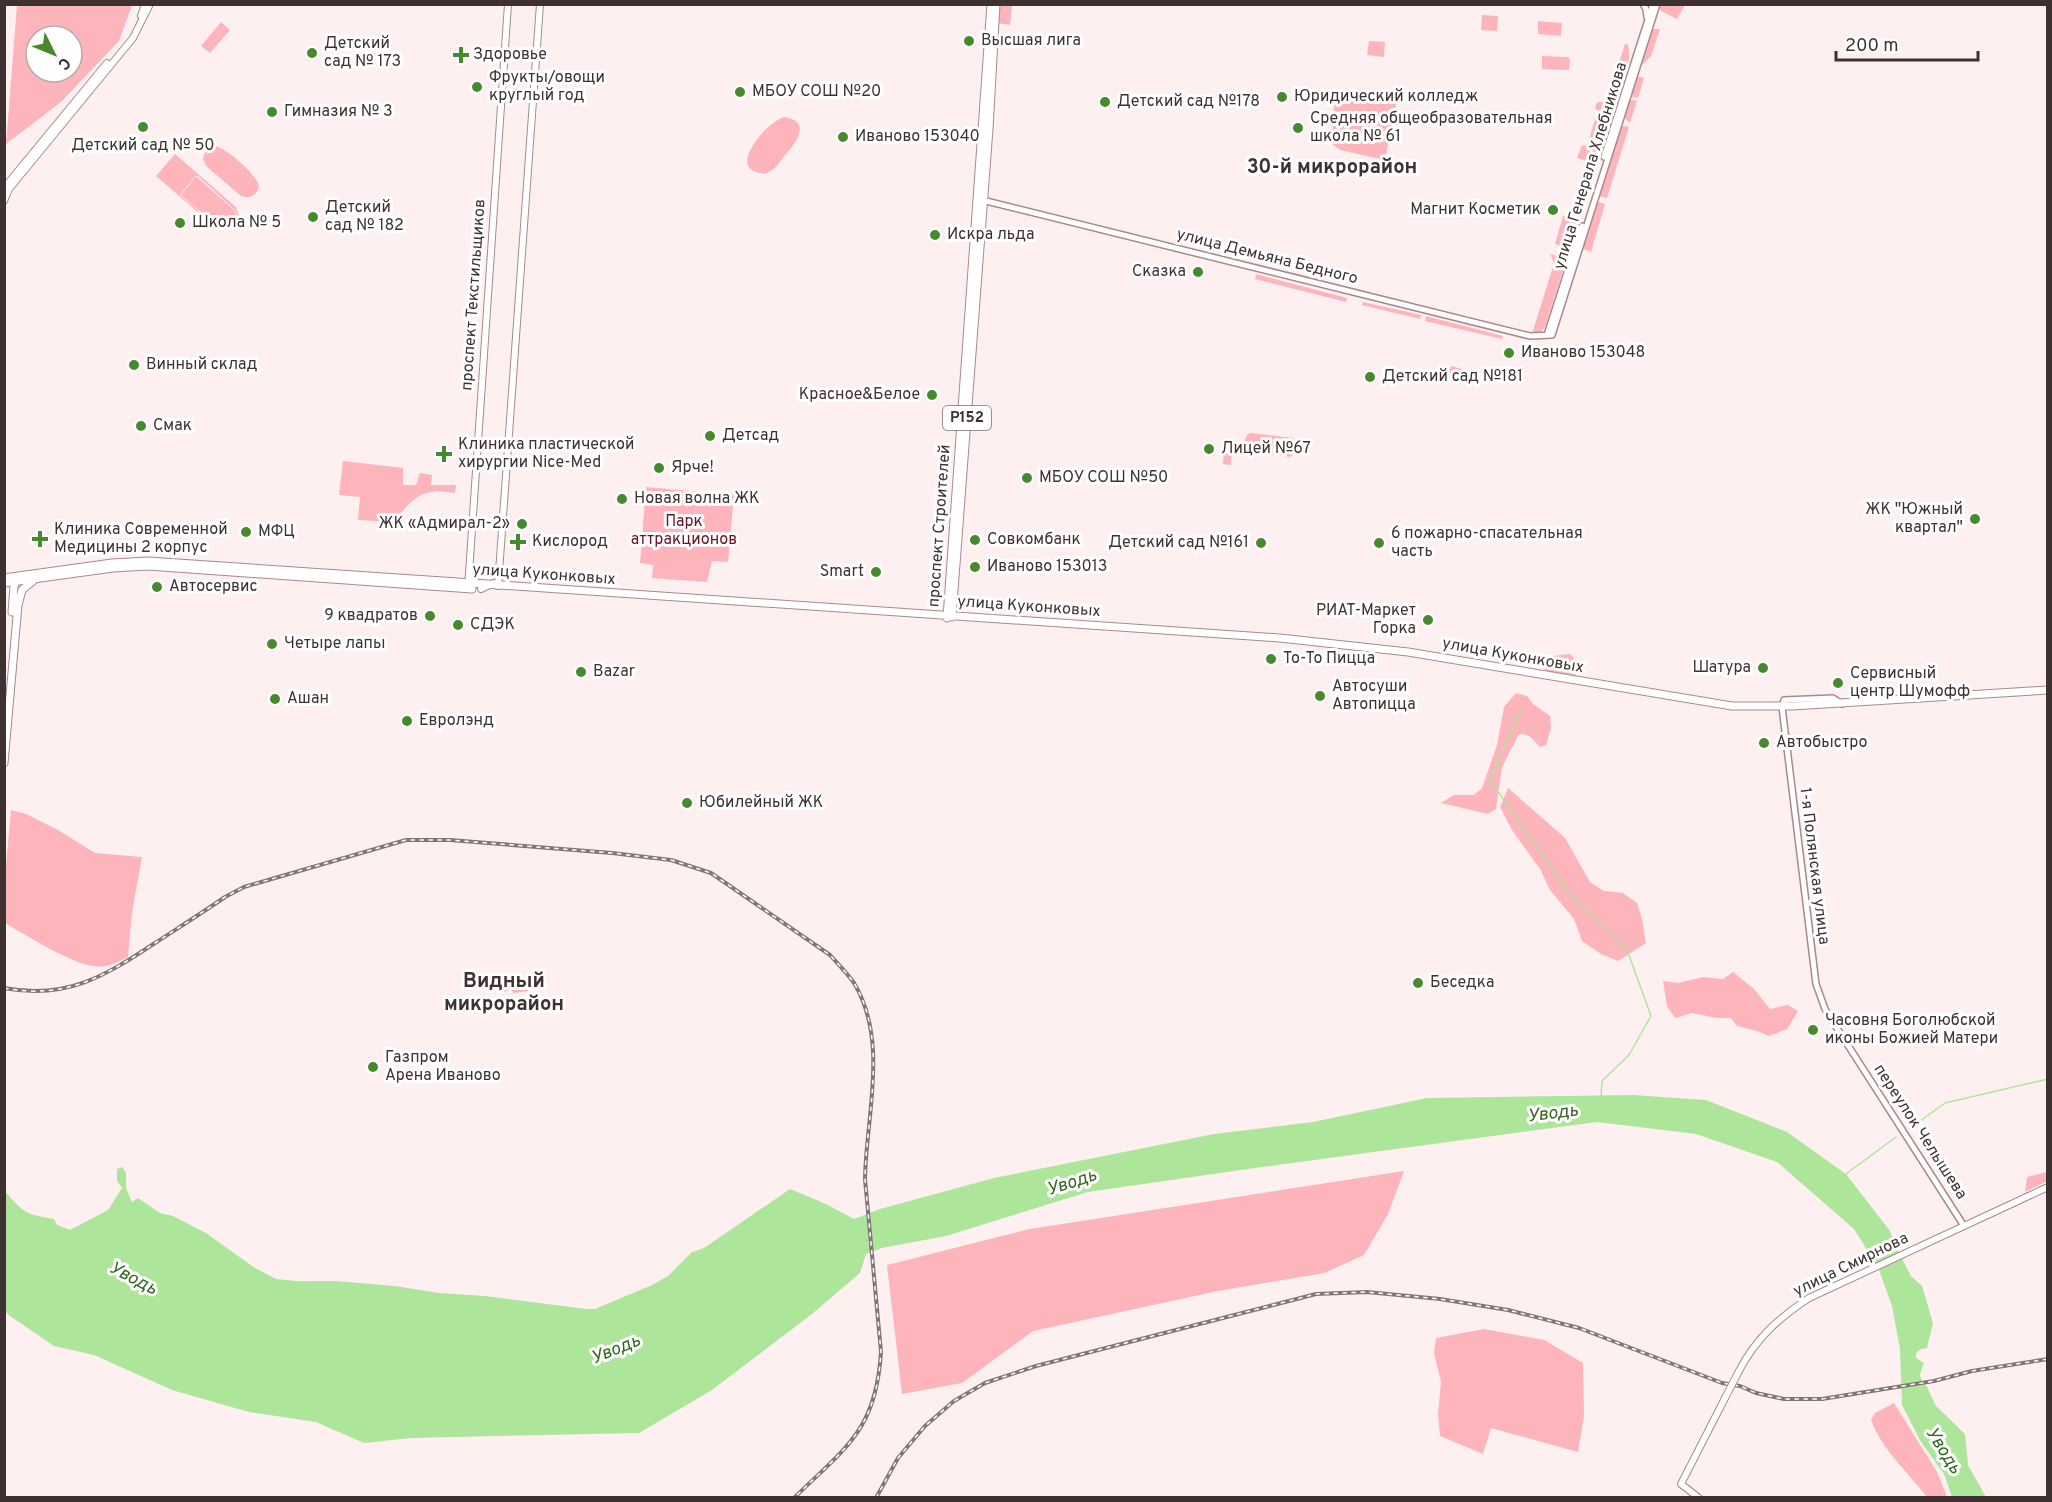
<svg xmlns="http://www.w3.org/2000/svg" width="2052" height="1502" font-family="Overpass,sans-serif">
<style>
.green{fill:#fdb4ba;fill-rule:evenodd}
.water{fill:#ade69b}
.lines{fill:none;stroke-linecap:round;stroke-linejoin:round}
.stream{stroke:#ade69b;stroke-width:1.5}
.tertiary-casing{stroke:#a9898b;stroke-width:8}
.secondary-casing{stroke:#a9898b;stroke-width:8}
.primary-casing{stroke:#a9898b;stroke-width:9}
.tertiary{stroke:#fff;stroke-width:5}
.secondary{stroke:#fff;stroke-width:6}
.primary{stroke:#fff;stroke-width:7}
.rail-casing{stroke:#847677;stroke-width:4}
.rail{stroke:#fff;stroke-width:1.5;stroke-dasharray:4.5;stroke-linecap:butt}
.secondary-bridge-casing{stroke:#a9898b;stroke-width:8;stroke-linecap:butt}
.secondary-bridge{stroke:#fff;stroke-width:6}
.poi-dot{fill:#478a2d;stroke:#fff;stroke-width:2}
.labels{text-anchor:middle;dominant-baseline:central;stroke-width:6;stroke-linejoin:round;paint-order:stroke}
.shield{fill:#fff;stroke:#796f70;stroke-width:1.5}
.shield-label{font-size:15px;font-weight:bold;fill:#3f3132}
.poi-label{font-size:16px;fill:#3f3132;stroke:#fff;text-anchor:start}
.street-label{font-size:16px;fill:#3f3132;stroke:#fff}
.park-label{font-size:16px;fill:#671325;stroke:#fff}
.water-label{font-size:18px;font-style:italic;fill:#33661f;stroke:#fff}
.quarter-label{font-size:20px;font-weight:bold;fill:#3f3132;stroke:#fff}
</style>
<rect width="100%" height="100%" fill="#fef0f1"/>
<path class="green" d="M 17,5 L 132,5 L 119,41 L 61,102 L 6,144 ZM 36,36 L 72,36 L 72,72 L 36,72 Z
M 999,5 L 1012,5 L 1010,25 L 997,23 Z
M 1658,5 L 1685,5 L 1677,19 L 1661,11 Z
M 1482,15 L 1498,16 L 1497,31 L 1481,30 Z
M 1538,21 L 1562,23 L 1561,36 L 1538,34 Z
M 221,22 L 230,30 L 210,53 L 201,46 Z
M 1650,29 L 1660,29 L 1651,56 L 1637,70 Z
M 1369,41 L 1385,42 L 1384,57 L 1367,55 Z
M 1625,44 L 1628,45 C 1632,62 1624,79 1619,94 L 1614,97 L 1608,97 Z
M 1542,56 L 1568,57 L 1570,60 L 1569,70 L 1542,69 Z
M 1636,76 L 1644,78 L 1638,98 L 1629,96 Z
M 1336,89 L 1397,100 L 1385,160 L 1340,150 L 1331,143 Z
M 1629,99 L 1637,101 L 1630,123 L 1623,117 Z
M 1597,102 L 1605,102 L 1587,161 L 1577,158 L 1582,145 L 1587,146 L 1598,110 L 1595,109 Z
M 1607,102 L 1615,107 L 1597,164 L 1589,162 Z
M 785,117 C 812,122 796,143 785,155 C 781,160 776,169 769,172 C 766,174 763,174 760,173 C 726,168 769,119 785,117 Z
M 1624,126 L 1629,127 L 1607,198 L 1598,196 L 1619,127 Z
M 215,146 C 226,148 258,175 259,187 C 256,196 249,199 241,196 L 206,166 L 203,159 L 205,152 Z
M 175,154 L 236,207 L 239,216 L 226,230 L 215,227 L 156,176 ZM 195,176 L 198,176 L 236,211 L 237,216 L 225,229 L 217,227 L 180,195 Z
M 1588,165 L 1596,168 L 1569,251 L 1565,254 L 1558,252 L 1560,246 L 1555,244 L 1563,216 L 1574,211 Z
M 195,177 L 197,177 L 235,211 L 236,216 L 225,228 L 216,225 L 181,195 Z
M 1598,202 L 1605,204 L 1591,252 L 1584,249 L 1582,246 L 1595,205 Z
M 1550,254 L 1564,258 L 1566,261 L 1545,327 L 1540,333 L 1532,334 L 1554,263 Z
M 1256,274 L 1347,298 L 1346,302 L 1255,279 Z
M 1363,302 L 1421,315 L 1420,319 L 1362,305 Z
M 1426,316 L 1503,336 L 1502,339 L 1425,321 Z
M 1451,366 L 1480,374 L 1476,385 L 1448,378 Z
M 1250,433 L 1293,438 L 1297,444 L 1297,450 L 1290,457 L 1252,451 L 1248,450 L 1244,443 L 1247,435 Z
M 1224,448 L 1232,448 L 1231,465 L 1223,464 Z
M 343,461 L 403,468 L 403,485 L 416,485 L 420,473 L 432,475 L 431,485 L 456,485 L 455,493 C 448,492 438,490 431,492 C 415,494 403,510 394,522 L 358,520 L 360,497 L 339,495 Z
M 646,487 L 734,495 L 728,562 L 712,561 L 707,582 L 652,578 L 653,565 L 640,563 Z
M 1570,654 L 1574,658 L 1571,665 L 1572,670 L 1575,672 L 1576,676 L 1573,678 L 1551,673 L 1542,668 L 1544,657 Z
M 1880,691 L 1882,698 L 1854,700 L 1851,696 L 1852,693 Z
M 1516,693 L 1527,696 L 1533,704 L 1550,716 L 1551,728 L 1546,745 L 1540,747 C 1533,740 1530,733 1519,734 L 1502,767 L 1496,809 L 1488,814 L 1441,803 L 1454,795 L 1474,795 L 1482,788 L 1497,745 L 1504,707 Z
M 1508,788 L 1565,838 L 1590,882 L 1604,891 L 1623,893 L 1637,903 L 1642,919 L 1646,943 L 1618,961 L 1601,954 L 1582,941 L 1574,919 L 1550,890 L 1540,869 L 1512,830 L 1500,807 Z
M 11,810 L 26,814 L 58,830 L 95,853 L 142,857 L 132,912 L 128,957 C 117,963 105,968 93,966 C 70,963 26,935 5,923 L 5,877 Z
M 1733,972 L 1754,989 L 1770,1009 L 1788,1005 L 1798,1011 L 1787,1029 L 1769,1036 L 1757,1031 L 1737,1026 L 1731,1018 L 1717,1018 L 1692,1013 L 1675,1018 L 1667,1006 L 1663,981 L 1678,983 L 1703,977 L 1723,979 Z
M 526,980 L 528,991 L 513,993 L 511,989 L 504,992 L 502,985 L 509,982 L 510,985 Z
M 1404,1171 L 1388,1214 L 1364,1255 L 1324,1273 L 1218,1291 L 1033,1331 L 962,1383 L 902,1394 L 887,1265 L 1030,1229 Z
M 2047,1172 L 2047,1181 L 2025,1192 L 2027,1177 Z
M 1484,1329 L 1544,1340 L 1583,1363 L 1584,1416 L 1578,1452 L 1491,1428 L 1483,1454 L 1440,1436 L 1438,1414 L 1441,1382 L 1434,1353 L 1436,1338 Z
M 1894,1403 L 1937,1472 L 1947,1497 L 1927,1497 C 1908,1472 1882,1450 1871,1420 L 1875,1413 Z"/>
<path class="water" d="M 1633,1095 L 1706,1100 L 1787,1132 L 1846,1174 L 1890,1231 L 1895,1245 L 1911,1276 L 1922,1286 L 1933,1323 L 1927,1348 L 1921,1349 L 1916,1353 L 1916,1358 L 1924,1363 L 1920,1374 L 1921,1379 L 1927,1387 L 1936,1406 L 1965,1434 L 1968,1465 L 1986,1497 L 1952,1497 L 1944,1474 L 1921,1442 L 1902,1405 L 1900,1349 L 1892,1306 L 1878,1267 L 1854,1229 L 1777,1162 L 1696,1134 L 1597,1122 L 1255,1168 L 1088,1192 L 946,1236 L 882,1248 L 866,1254 L 860,1273 L 812,1314 L 712,1390 L 639,1433 L 411,1438 L 364,1443 L 316,1422 L 249,1412 L 172,1390 L 94,1355 L 54,1346 L 10,1316 L 4,1310 L 4,1190 C 24,1213 24,1214 54,1219 L 57,1225 L 70,1230 L 108,1210 L 122,1188 L 117,1181 L 117,1169 L 122,1167 L 126,1173 L 126,1188 L 132,1202 L 138,1198 L 160,1213 L 173,1216 L 206,1233 L 255,1268 L 276,1279 L 296,1281 L 336,1281 L 395,1286 L 439,1293 L 485,1296 L 586,1309 L 595,1309 L 652,1285 L 668,1276 L 692,1252 L 704,1248 L 790,1189 L 826,1204 L 854,1219 L 880,1209 L 994,1178 L 1214,1134 L 1313,1122 L 1427,1098 Z"/>
<g class="lines">
<path class="stream" d="M 1521,708 L 1490,780 L 1573,899 L 1626,947 L 1651,1016 L 1629,1055 L 1602,1081 L 1601,1098
M 1909,1129 L 1945,1103 L 2048,1079
M 1846,1174 L 1896,1137"/>
<defs>
<path id="tertiary" d="M 1643,4 L 1646,9 L 1647,17
M 1604,157 L 1653,4
M 982,200 L 1530,336 L 1552,335 L 1657,4
M 1547,335 L 1582,226
M 1842,704 L 1833,698 L 1784,700 L 1782,707 L 1816,984 L 1825,1009 L 1833,1022 L 1964,1226"/>
<path id="secondary" d="M 141,16 L 145,4
M 4,188 L 107,63
M 4,201 L 9,189 L 133,38 L 150,4
M 498,586 L 540,4
M 468,588 L 508,4
M 481,589 L 494,583
M 1739,1371 C 1756,1338 1779,1318 1809,1298 L 2048,1187
M 1699,1498 L 1681,1484 L 1725,1398"/>
<path id="primary" d="M 4,578 L 112,563 L 148,561 L 1280,638 L 1408,652 L 1732,706 L 1792,706 L 2048,690
M 4,583 L 113,568 L 148,566 L 472,589
M 12,612 L 14,586 L 17,579
M 952,617 L 989,129 L 996,4
M 947,618 L 991,4
M 4,763 L 18,605 L 22,590 L 34,580"/>
</defs>
<use href="#tertiary" class="tertiary-casing"/>
<use href="#secondary" class="secondary-casing"/>
<use href="#primary" class="primary-casing"/>
<use href="#tertiary" class="tertiary"/>
<use href="#secondary" class="secondary"/>
<use href="#primary" class="primary"/>
<defs>
<path id="rail" d="M 4,988 C 67,1000 105,976 155,943 C 178,928 202,913 225,897 L 244,887 L 406,840 L 450,840 L 612,853 L 671,860 L 711,873 L 830,955 C 838,964 847,973 854,983 C 889,1041 866,1116 865,1179 L 881,1352 C 876,1431 846,1447 794,1498
M 876,1498 L 898,1458 L 925,1426 L 954,1401 L 985,1383 L 1036,1366 L 1316,1294 L 1367,1292 L 1440,1299 L 1508,1310 L 1579,1328 L 1722,1383 L 1740,1386 L 1756,1393 L 1784,1399 L 1822,1399 L 1934,1381 L 1972,1371 L 2048,1359"/>
</defs>
<use href="#rail" class="rail-casing"/>
<use href="#rail" class="rail"/>
<defs>
<path id="secondary-bridge" d="M 1725,1398 L 1739,1371"/>
</defs>
<use href="#secondary-bridge" class="secondary-bridge-casing"/>
<use href="#secondary-bridge" class="secondary-bridge"/>
</g>
<g class="poi-dot">
<circle cx="969" cy="41" r="6"/>
<circle cx="312" cy="53" r="6"/>
<path d="M458 46h6v6h6v6h-6v6h-6v-6h-6v-6h6z"/>
<circle cx="477" cy="87" r="6"/>
<circle cx="740" cy="92" r="6"/>
<circle cx="1282" cy="97" r="6"/>
<circle cx="1105" cy="102" r="6"/>
<circle cx="272" cy="112" r="6"/>
<circle cx="143" cy="127" r="6"/>
<circle cx="1298" cy="128" r="6"/>
<circle cx="843" cy="137" r="6"/>
<circle cx="1553" cy="210" r="6"/>
<circle cx="313" cy="217" r="6"/>
<circle cx="180" cy="223" r="6"/>
<circle cx="935" cy="235" r="6"/>
<circle cx="1198" cy="272" r="6"/>
<circle cx="1509" cy="353" r="6"/>
<circle cx="134" cy="365" r="6"/>
<circle cx="1370" cy="377" r="6"/>
<circle cx="932" cy="395" r="6"/>
<circle cx="141" cy="426" r="6"/>
<circle cx="710" cy="436" r="6"/>
<circle cx="1209" cy="449" r="6"/>
<path d="M441 445h6v6h6v6h-6v6h-6v-6h-6v-6h6z"/>
<circle cx="659" cy="468" r="6"/>
<circle cx="1027" cy="478" r="6"/>
<circle cx="622" cy="499" r="6"/>
<circle cx="1975" cy="519" r="6"/>
<circle cx="522" cy="524" r="6"/>
<circle cx="246" cy="532" r="6"/>
<path d="M37 530h6v6h6v6h-6v6h-6v-6h-6v-6h6z"/>
<circle cx="975" cy="540" r="6"/>
<path d="M515 533h6v6h6v6h-6v6h-6v-6h-6v-6h6z"/>
<circle cx="1261" cy="543" r="6"/>
<circle cx="1379" cy="543" r="6"/>
<circle cx="975" cy="567" r="6"/>
<circle cx="876" cy="572" r="6"/>
<circle cx="157" cy="587" r="6"/>
<circle cx="430" cy="616" r="6"/>
<circle cx="1428" cy="620" r="6"/>
<circle cx="458" cy="625" r="6"/>
<circle cx="272" cy="644" r="6"/>
<circle cx="1271" cy="659" r="6"/>
<circle cx="1763" cy="668" r="6"/>
<circle cx="581" cy="672" r="6"/>
<circle cx="1838" cy="683" r="6"/>
<circle cx="1320" cy="696" r="6"/>
<circle cx="275" cy="699" r="6"/>
<circle cx="407" cy="721" r="6"/>
<circle cx="1764" cy="743" r="6"/>
<circle cx="687" cy="803" r="6"/>
<circle cx="1418" cy="983" r="6"/>
<circle cx="1813" cy="1030" r="6"/>
<circle cx="373" cy="1067" r="6"/>
</g>
<g class="labels">
<rect class="shield" x="943" y="406" width="48" height="24" rx="4.5"/>
<g class="shield-label">
<text x="967" y="418">Р152</text>
</g>
<g class="poi-label">
<text x="981" y="41">Высшая лига</text>
<text x="324" y="44">Детский<tspan x="324" dy="18">сад № 173</tspan></text>
<text x="473" y="55">Здоровье</text>
<text x="489" y="78">Фрукты/овощи<tspan x="489" dy="18">круглый год</tspan></text>
<text x="752" y="92">МБОУ СОШ №20</text>
<text x="1294" y="97">Юридический колледж</text>
<text x="1117" y="102">Детский сад №178</text>
<text x="284" y="112">Гимназия № 3</text>
<text x="1310" y="119">Средняя общеобразовательная<tspan x="1310" dy="18">школа № 61</tspan></text>
<text x="855" y="137">Иваново 153040</text>
<text x="143" y="146" text-anchor="middle">Детский сад № 50</text>
<text x="325" y="208">Детский<tspan x="325" dy="18">сад № 182</tspan></text>
<text x="1541" y="210" text-anchor="end">Магнит Косметик</text>
<text x="192" y="223">Школа № 5</text>
<text x="947" y="235">Искра льда</text>
<text x="1186" y="272" text-anchor="end">Сказка</text>
<text x="1521" y="353">Иваново 153048</text>
<text x="146" y="365">Винный склад</text>
<text x="1382" y="377">Детский сад №181</text>
<text x="920" y="395" text-anchor="end">Красное&amp;Белое</text>
<text x="153" y="426">Смак</text>
<text x="722" y="436">Детсад</text>
<text x="458" y="445">Клиника пластической<tspan x="458" dy="18">хирургии Nice-Med</tspan></text>
<text x="1221" y="449">Лицей №67</text>
<text x="671" y="468">Ярче!</text>
<text x="1039" y="478">МБОУ СОШ №50</text>
<text x="634" y="499">Новая волна ЖК</text>
<text x="1963" y="510" text-anchor="end">ЖК "Южный<tspan x="1963" dy="18">квартал"</tspan></text>
<text x="510" y="524" text-anchor="end">ЖК «Адмирал-2»</text>
<text x="54" y="530">Клиника Современной<tspan x="54" dy="18">Медицины 2 корпус</tspan></text>
<text x="258" y="532">МФЦ</text>
<text x="1391" y="534">6 пожарно-спасательная<tspan x="1391" dy="18">часть</tspan></text>
<text x="987" y="540">Совкомбанк</text>
<text x="532" y="542">Кислород</text>
<text x="1249" y="543" text-anchor="end">Детский сад №161</text>
<text x="987" y="567">Иваново 153013</text>
<text x="864" y="572" text-anchor="end">Smart</text>
<text x="169" y="587">Автосервис</text>
<text x="1416" y="611" text-anchor="end">РИАТ-Маркет<tspan x="1416" dy="18">Горка</tspan></text>
<text x="418" y="616" text-anchor="end">9 квадратов</text>
<text x="470" y="625">СДЭК</text>
<text x="284" y="644">Четыре лапы</text>
<text x="1283" y="659">То-То Пицца</text>
<text x="1751" y="668" text-anchor="end">Шатура</text>
<text x="593" y="672">Bazar</text>
<text x="1850" y="674">Сервисный<tspan x="1850" dy="18">центр Шумофф</tspan></text>
<text x="1332" y="687">Автосуши<tspan x="1332" dy="18">Автопицца</tspan></text>
<text x="287" y="699">Ашан</text>
<text x="419" y="721">Евролэнд</text>
<text x="1776" y="743">Автобыстро</text>
<text x="699" y="803">Юбилейный ЖК</text>
<text x="1430" y="983">Беседка</text>
<text x="1825" y="1021">Часовня Боголюбской<tspan x="1825" dy="18">иконы Божией Матери</tspan></text>
<text x="385" y="1058">Газпром<tspan x="385" dy="18">Арена Иваново</tspan></text>
</g>
<g class="street-label">
<text transform="translate(1591 166) rotate(-73)">улица Генерала Хлебникова</text>
<text transform="translate(1267 257) rotate(14)">улица Демьяна Бедного</text>
<text transform="translate(474 295) rotate(-86)">проспект Текстильщиков</text>
<text transform="translate(940 526) rotate(-86)">проспект Строителей</text>
<text transform="translate(544 575) rotate(4)">улица Куконковых</text>
<text transform="translate(1029 607) rotate(4)">улица Куконковых</text>
<text transform="translate(1513 656) rotate(10)">улица Куконковых</text>
<text transform="translate(1814 866) rotate(83)">1-я Полянская улица</text>
<text transform="translate(1920 1132) rotate(57)">переулок Челышева</text>
<text transform="translate(1851 1265) rotate(-26)">улица Смирнова</text>
</g>
<g class="park-label">
<text x="684" y="522">Парк<tspan x="684" dy="18">аттракционов</tspan></text>
</g>
<g class="water-label">
<text transform="translate(1553 1114) rotate(-7)">Уводь</text>
<text transform="translate(1072 1183) rotate(-18)">Уводь</text>
<text transform="translate(133 1279) rotate(28)">Уводь</text>
<text transform="translate(616 1350) rotate(-22)">Уводь</text>
<text transform="translate(1943 1451) rotate(58)">Уводь</text>
</g>
<g class="quarter-label">
<text x="1332" y="168">30-й микрорайон</text>
<text x="504" y="982">Видный<tspan x="504" dy="23">микрорайон</tspan></text>
</g>
</g>
<rect width="2052" height="1502" fill="none" stroke="#3f3132" stroke-width="12"/>
<g transform="translate(54 54) rotate(133)"><circle r="28" fill="#ffffff" stroke="#b2adad" stroke-width="1.5"/>
<path d="M0-4.5L10 22L0 15L-10 22Z" fill="#478a2d"/>
<text y="-9" font-size="16" font-weight="bold" text-anchor="middle" fill="#3f3132">С</text>
</g>
<path d="M1836 51v9h142v-9" fill="none" stroke="#3f3132" stroke-width="3"/>
<text x="1845" y="51" font-size="18" fill="#3f3132" stroke="#ffffff" stroke-width="4.5" paint-order="stroke">200 m</text>
</svg>
